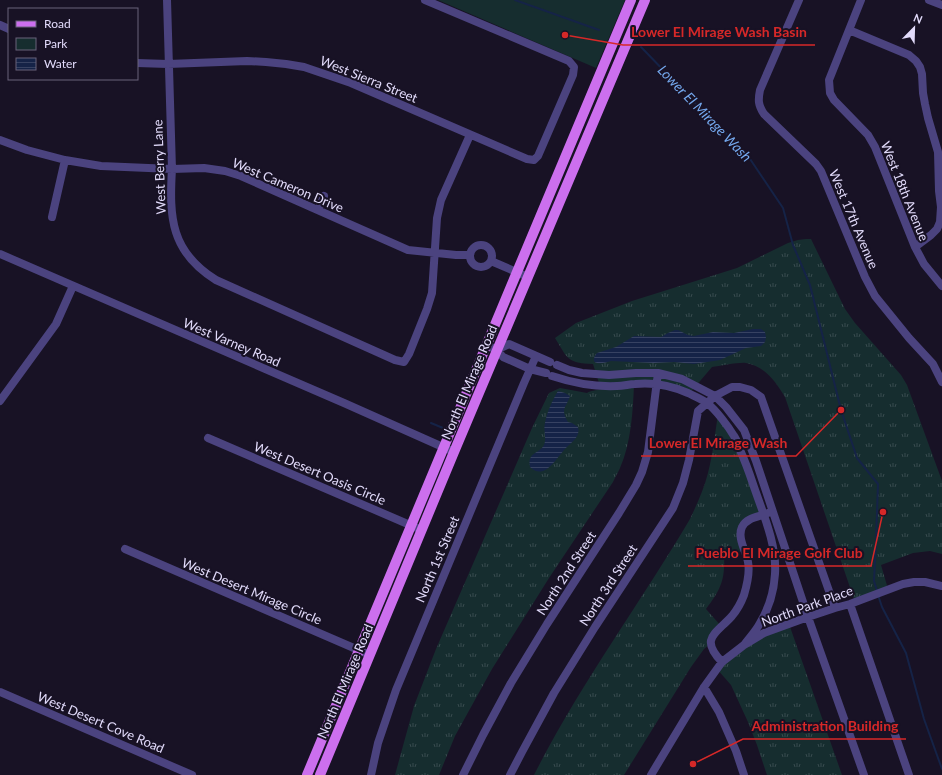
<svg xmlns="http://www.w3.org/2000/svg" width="942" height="775" font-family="Lato,sans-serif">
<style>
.grass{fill:url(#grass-tufts)}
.park{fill:#162d2f}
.water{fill:url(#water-rules)}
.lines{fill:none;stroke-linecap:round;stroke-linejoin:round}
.stream{stroke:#152347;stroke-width:2}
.minor{stroke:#4b437f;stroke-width:8}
.major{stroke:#cc6fee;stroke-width:10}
.labels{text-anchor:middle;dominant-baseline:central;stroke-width:4;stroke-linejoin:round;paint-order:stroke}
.street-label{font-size:13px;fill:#e2dbfb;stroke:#181225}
.water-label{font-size:14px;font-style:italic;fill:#75a9ef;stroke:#181225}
.leader{fill:none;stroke:#d62828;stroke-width:1.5}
.callout-dot{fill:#d62828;stroke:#181225;stroke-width:1.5}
.callout-label{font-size:14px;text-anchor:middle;font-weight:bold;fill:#d62828;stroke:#181225;stroke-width:4;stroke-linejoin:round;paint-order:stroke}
</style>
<defs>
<pattern id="grass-tufts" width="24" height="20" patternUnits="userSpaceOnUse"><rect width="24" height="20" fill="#162d2f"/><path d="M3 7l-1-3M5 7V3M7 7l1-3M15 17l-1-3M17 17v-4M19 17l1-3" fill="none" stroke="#384b4e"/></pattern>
<pattern id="water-rules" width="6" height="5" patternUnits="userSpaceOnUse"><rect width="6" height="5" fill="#152347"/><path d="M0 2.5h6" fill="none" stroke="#374262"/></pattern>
</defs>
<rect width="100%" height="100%" fill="#181225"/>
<path class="grass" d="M 806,239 L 811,239 L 845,309 L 855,323 L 901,375 L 907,385 L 942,481 L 942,554 L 930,551 L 913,553 L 881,565 L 888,589 L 855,602 L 785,397 C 776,382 765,366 746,363 C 739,362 720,366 712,367 L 689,394 L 634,384 C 633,411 631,443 620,468 C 618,473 615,477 613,482 L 549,578 L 492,669 L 455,736 L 439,775 L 395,775 L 414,706 L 436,649 L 532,428 L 549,393 L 560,388 L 587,393 C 591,390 596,391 601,389 L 593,364 C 567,363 568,359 555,338 L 576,323 L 632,301 L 737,268 L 788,243 L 798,240 Z
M 718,414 L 735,437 L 764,516 L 742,528 L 746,551 L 724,554 C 725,579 722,588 706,609 L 721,626 L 711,643 L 704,649 L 691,667 L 624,775 L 534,775 C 579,686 639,605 690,519 C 697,504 704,489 708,473 C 713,454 715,434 718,414 Z
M 789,624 L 842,775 L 767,775 L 757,745 L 748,722 L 731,685 L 717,669 L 744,645 Z"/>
<path class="park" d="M 438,0 L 625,0 L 596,68 Z"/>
<path class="water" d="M 753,329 L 761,329 L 765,332 L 766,337 L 765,342 L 761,346 L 746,348 L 720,360 L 694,364 L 674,362 L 654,363 L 611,361 C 603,364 587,366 597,353 L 616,347 L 634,336 L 661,337 L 668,333 L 675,330 L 678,330 L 688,335 L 694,336 L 713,332 L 734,333 Z
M 558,391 L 565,393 L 570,396 C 566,408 560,409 568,422 L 572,423 L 578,427 C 581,438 570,443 564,450 C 556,459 544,481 530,467 C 527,452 539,454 544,445 C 547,438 543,430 545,423 C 547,412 552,401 558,391 Z"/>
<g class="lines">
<path class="stream" d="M 515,0 L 599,30
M 641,47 L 698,106 L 746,153 L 783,208 L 793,245 L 810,285 L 841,410 L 857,458 L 878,484 L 876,541 L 874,581 L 877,591
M 431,423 L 443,428
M 878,595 L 882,607 L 906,653 L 924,719 L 942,769"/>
<path class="minor" d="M 167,0 L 172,169 C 169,218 171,252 216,280 L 395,360 L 404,362 L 409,354 L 427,309 L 432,293 L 437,218 L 441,200 L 470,135
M 799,0 L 760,90 C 758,100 758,105 764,114 L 816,164 L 821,171 L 865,277 L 875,296 L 909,338 L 933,364 L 942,382
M 861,0 L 829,80 L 830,93 L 834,100 L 868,135 L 875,147 L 915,247 L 924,264 L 942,286
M 929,0 L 942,5
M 0,25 L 9,29
M 849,30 L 909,55 L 916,61 L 920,67 L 922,74 L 923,93 L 925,104 L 928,118 L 938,152 L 939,191 L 941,207 L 940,222 L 937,229 L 931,235 L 915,247
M 137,63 L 168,64 L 247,61 L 266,62 L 286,64 L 304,67 L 351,83 L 527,159 L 534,160 L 538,156 L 573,75 L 574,67 L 569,61 L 425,0
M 0,140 L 27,150 L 65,160 L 101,166 L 172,169 L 204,168 L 225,171 L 241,176 L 408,250 L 456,255 L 469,255
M 318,210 L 324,196
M 52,217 L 65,160
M470 256a11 11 0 1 1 22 0a11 11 0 1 1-22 0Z
M 0,254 L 344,403 L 454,452
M 491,261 L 528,277
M 486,345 L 497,350 L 503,357 L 530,369 L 546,373
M 497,350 L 509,344 L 550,362
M 557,365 L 569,370 L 582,373 L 609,375 L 636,373 L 658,373 L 682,379 L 715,396 L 726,407 L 744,430 L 756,461 L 808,617 L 864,775
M 552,376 C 573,383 595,387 617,386 C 624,386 629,384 635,384 C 654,382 672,386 688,393 C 694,396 702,399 707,403 C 716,410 728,426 734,436 C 737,440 738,445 740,450 C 745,461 749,472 753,484 C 762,511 777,544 775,574 C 774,591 769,608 760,623 C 756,631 749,638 744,645
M 0,401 L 56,324 L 73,286
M 208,438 L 417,528
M 125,549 L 370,655
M 850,604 L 909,775
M 722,662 C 699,638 716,634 732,616 C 737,610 741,603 744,595 C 747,585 750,572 748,562 C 746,551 737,538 742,527 C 747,517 760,517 768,513
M 704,687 L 719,712 L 736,751 L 744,775
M 0,692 L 192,775
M 371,775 L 378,743 L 396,690 L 524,383 L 536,356
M 463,775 L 483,735 L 511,683 L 547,624 L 619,513 L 636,485 L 642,472 L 648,452 L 658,373
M 510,775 L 522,752 L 554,693 L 595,627 L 673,508 L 683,483 L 689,460 L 698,411 L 715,396 L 732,387 L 740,387 L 751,390 L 761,397 L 835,608
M 651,775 L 704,687 L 722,662 L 744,645 L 764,633 L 808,617 L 835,608 L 850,604 L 903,584 L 914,582 L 925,582 L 942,586"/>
<path class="major" d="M 307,775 L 517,272 L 631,0
M 320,775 L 454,452 L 645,0"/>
</g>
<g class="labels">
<g class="street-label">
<text transform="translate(369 79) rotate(22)">West Sierra Street</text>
<text transform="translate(159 167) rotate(-92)">West Berry Lane</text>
<text transform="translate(288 185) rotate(23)">West Cameron Drive</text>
<text transform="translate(905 191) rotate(68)">West 18th Avenue</text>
<text transform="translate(854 219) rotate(67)">West 17th Avenue</text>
<text transform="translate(232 342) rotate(23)">West Varney Road</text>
<text transform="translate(469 382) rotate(-67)">North El Mirage Road</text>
<text transform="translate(320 473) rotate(23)">West Desert Oasis Circle</text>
<text transform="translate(437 559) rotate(-67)">North 1st Street</text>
<text transform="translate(566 573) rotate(-57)">North 2nd Street</text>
<text transform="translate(608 585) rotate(-57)">North 3rd Street</text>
<text transform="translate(252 591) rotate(23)">West Desert Mirage Circle</text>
<text transform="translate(807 606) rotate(-20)">North Park Place</text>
<text transform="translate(345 681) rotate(-67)">North El Mirage Road</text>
<text transform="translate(101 722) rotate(23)">West Desert Cove Road</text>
</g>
<g class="water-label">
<text transform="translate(705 113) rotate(46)">Lower El Mirage Wash</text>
</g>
</g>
<path class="leader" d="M565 35L623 45H815M841 410L796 456H641M883 512L871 566H688M693 764L743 739H906"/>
<g class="callout-dot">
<circle cx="565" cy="35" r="4"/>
<circle cx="841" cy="410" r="4"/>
<circle cx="883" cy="512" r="4"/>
<circle cx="693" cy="764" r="4"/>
</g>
<g class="callout-label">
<text x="719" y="37">Lower El Mirage Wash Basin</text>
<text x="718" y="448">Lower El Mirage Wash</text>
<text x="779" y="558">Pueblo El Mirage Golf Club</text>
<text x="825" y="731">Administration Building</text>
</g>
<rect x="8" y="8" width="130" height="72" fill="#181225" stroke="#69627b"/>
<rect x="16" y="21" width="20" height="6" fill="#cc6fee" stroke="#69627b"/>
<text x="44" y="28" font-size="12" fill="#e2dbfb">Road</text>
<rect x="16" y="38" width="20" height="12" fill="#162d2f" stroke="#69627b"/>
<text x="44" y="48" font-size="12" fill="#e2dbfb">Park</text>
<rect x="16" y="58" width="20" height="12" fill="url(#water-rules)" stroke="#69627b"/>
<text x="44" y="68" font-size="12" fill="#e2dbfb">Water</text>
<g transform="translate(914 28) rotate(23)" stroke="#181225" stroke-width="3" paint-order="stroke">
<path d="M0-3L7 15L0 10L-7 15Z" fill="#e2dbfb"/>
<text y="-6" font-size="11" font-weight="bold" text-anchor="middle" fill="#e2dbfb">N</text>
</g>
</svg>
